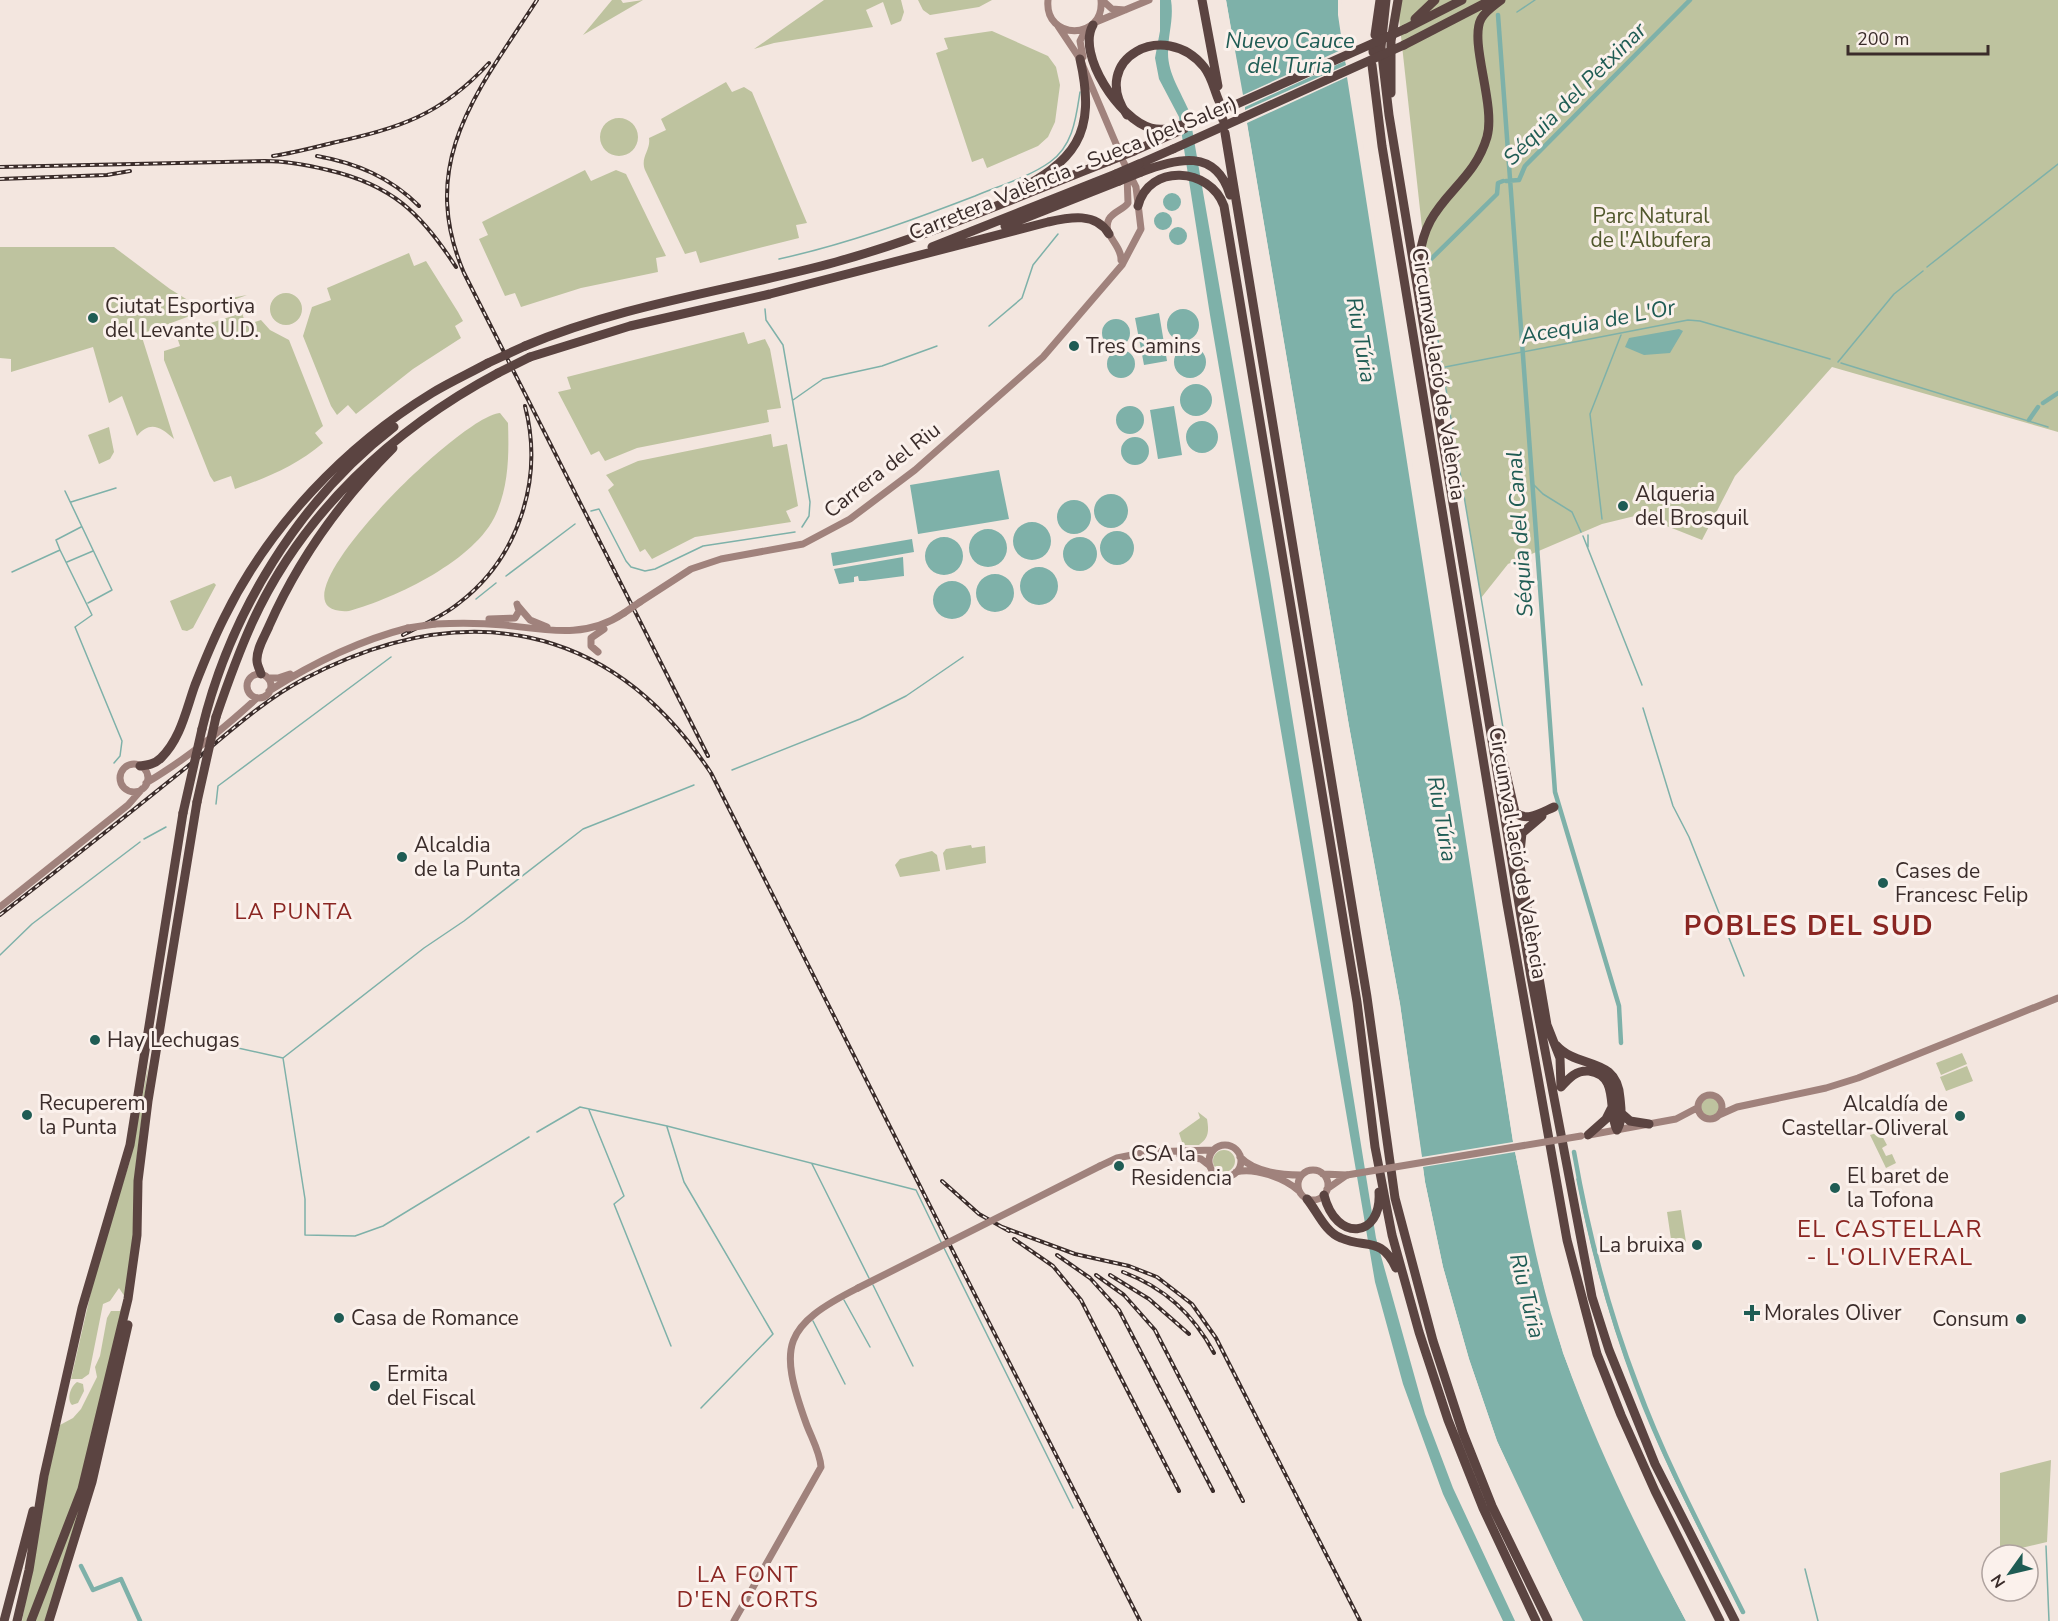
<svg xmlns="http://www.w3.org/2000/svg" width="2058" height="1621" font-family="'Nunito Sans',sans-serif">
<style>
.green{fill:#bec39f}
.water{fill:#7eb1a9}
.pier{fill:#f3e6df;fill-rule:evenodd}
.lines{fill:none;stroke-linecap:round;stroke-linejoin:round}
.stream{stroke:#7eb1a9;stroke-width:1.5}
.canal{stroke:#7eb1a9;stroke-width:4.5}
.secondary{stroke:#a0827c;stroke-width:7}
.highway{stroke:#5b4441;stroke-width:9}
.rail-casing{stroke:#3a2c2a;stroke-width:4}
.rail{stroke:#fbf1ec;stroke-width:1.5;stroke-dasharray:4.5;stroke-linecap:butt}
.secondary-bridge{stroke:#a0827c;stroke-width:7}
.highway-bridge{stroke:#5b4441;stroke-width:9}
.poi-dot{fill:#1f5c54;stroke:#fbf1ec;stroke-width:2}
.labels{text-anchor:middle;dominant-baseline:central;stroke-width:6;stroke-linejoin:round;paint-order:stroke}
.street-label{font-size:21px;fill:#3a2c2a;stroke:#fbf1ec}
.park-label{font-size:21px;fill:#51582d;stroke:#fbf1ec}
.poi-label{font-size:21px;fill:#3a2c2a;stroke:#fbf1ec;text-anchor:start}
.water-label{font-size:22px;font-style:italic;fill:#1f5c54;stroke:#fbf1ec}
.neighbourhood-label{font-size:22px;letter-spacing:1.5px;fill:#8a2622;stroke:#fbf1ec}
.quarter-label{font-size:24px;letter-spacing:1.5px;fill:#8a2622;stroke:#fbf1ec}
.district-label{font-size:27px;font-weight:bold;letter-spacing:1.5px;fill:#8a2622;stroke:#fbf1ec}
</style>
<rect width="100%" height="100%" fill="#f3e6df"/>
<path class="green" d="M 612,0 L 621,0 L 623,3 L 643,0 L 583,35 Z
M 824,0 L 901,0 L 904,12 L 901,21 L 891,25 L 883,2 L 866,10 L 873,27 L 774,43 L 754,49 Z
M 918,0 L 992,0 L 979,7 L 930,15 L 923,10 Z
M 1397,0 L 2058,0 L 2058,432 L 1832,367 L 1735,476 L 1702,540 L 1639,515 L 1602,524 L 1508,564 L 1481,598 L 1426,264 Z
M 992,31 L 1048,56 L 1056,67 L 1060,85 L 1055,122 L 1048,137 L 1038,146 L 987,168 L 983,158 L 972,162 L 936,53 L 948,49 L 944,38 Z
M 726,82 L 732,92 L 744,87 L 752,92 L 807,223 L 796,225 L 799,238 L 700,263 L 696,251 L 685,254 L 645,170 C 640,157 651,150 649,138 L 666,130 L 661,119 Z
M600 137a19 19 0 1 1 38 0a19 19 0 1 1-38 0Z
M 585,170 L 591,181 L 616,170 L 626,174 L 666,256 L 656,258 L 658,272 L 581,288 L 521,307 L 515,293 L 505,296 L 479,239 L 488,235 L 482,222 Z
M 0,247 L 114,247 L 170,289 L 191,302 L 205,303 L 247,295 L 141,334 L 174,439 C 161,427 150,420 137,436 L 122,396 L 109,403 L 93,347 L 11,372 L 11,359 L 0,358 Z
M 409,253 L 414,266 L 426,261 L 458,312 L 463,321 L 455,326 L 461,338 L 413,369 L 356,414 L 348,405 L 337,415 L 331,406 L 303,336 L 312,307 L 331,300 L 327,288 Z
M270 309a16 16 0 1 1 32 0a16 16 0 1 1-32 0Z
M 242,313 L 246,325 L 261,320 L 270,330 L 289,340 L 323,426 L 315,433 L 323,443 C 296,466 268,477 235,489 L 231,476 L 214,482 L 210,476 L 164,360 L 164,351 L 180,346 L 176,334 Z
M 744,332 L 748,344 L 765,339 L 770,349 L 781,408 L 767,410 L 769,422 L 637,448 L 605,461 L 599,451 L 591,455 L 558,392 L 571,389 L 567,377 Z
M 500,413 L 508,423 C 509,453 509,485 496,514 C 476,560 396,598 349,611 C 254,618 460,415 500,413 Z
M 109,427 L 114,452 L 110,459 L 99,464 L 88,435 Z
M 771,434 L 773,447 L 787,444 L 798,506 L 786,511 L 791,522 L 695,537 L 652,559 L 645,549 L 640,552 L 608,490 L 614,485 L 606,475 L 638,461 Z
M 214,583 L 216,585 L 193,628 L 187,631 L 182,630 L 170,601 Z
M 971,845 L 972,848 L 985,846 L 986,863 L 946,870 L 943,853 L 946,849 Z
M 932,851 L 937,855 L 940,871 L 900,877 L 895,865 L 900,859 Z
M 1962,1053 L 1967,1064 L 1941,1075 L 1936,1063 Z
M 149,1061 L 136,1164 L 133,1245 L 127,1286 L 81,1482 L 27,1621 L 22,1621 L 50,1466 L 60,1425 L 73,1418 L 81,1409 L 97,1377 L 95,1367 L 100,1356 L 107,1318 L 111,1311 L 120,1311 L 125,1297 L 119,1288 L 110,1301 L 103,1304 L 89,1374 L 82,1379 L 71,1379 L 99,1257 L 130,1161 Z
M 1967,1066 L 1973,1081 L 1946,1091 L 1940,1077 Z
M1701 1107a9 9 0 1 1 18 0a9 9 0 1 1-18 0Z
M 1198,1112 L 1207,1119 C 1209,1131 1209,1138 1199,1145 L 1183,1145 L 1179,1133 L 1200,1118 Z
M 1880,1132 L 1887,1145 L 1882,1148 L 1886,1156 L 1892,1154 L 1896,1163 L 1886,1168 L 1870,1135 Z
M1213 1161a11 11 0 1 1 22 0a11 11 0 1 1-22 0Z
M 1681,1210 L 1686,1242 L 1672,1246 L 1667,1212 Z
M 77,1382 L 83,1384 L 84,1391 L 78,1403 L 72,1405 C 66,1399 71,1386 77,1382 Z
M 2051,1460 L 2047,1542 L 2000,1553 L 2000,1473 Z
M 92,1473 L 45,1621 L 34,1621 Z"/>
<path class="water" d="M 1160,0 L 1171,0 C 1174,19 1168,34 1168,53 C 1168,74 1181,92 1189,111 L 1270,579 L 1376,1238 L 1425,1414 L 1453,1488 L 1515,1621 L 1503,1621 L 1443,1494 L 1403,1384 L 1375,1282 L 1210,315 L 1179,117 L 1159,79 L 1155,58 L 1160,31 Z
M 1226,0 L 1338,0 L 1513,1141 C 1527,1212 1540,1286 1564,1355 C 1596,1446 1640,1536 1686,1621 L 1582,1621 L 1497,1441 L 1469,1359 L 1443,1267 L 1425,1182 L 1400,1004 L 1349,726 Z
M1163 202a9 9 0 1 1 18 0a9 9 0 1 1-18 0Z
M1154 221a9 9 0 1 1 18 0a9 9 0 1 1-18 0Z
M1169 236a9 9 0 1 1 18 0a9 9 0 1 1-18 0Z
M1167 325a16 16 0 1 1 32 0a16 16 0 1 1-32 0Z
M 1159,313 L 1167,361 L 1144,365 L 1135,318 Z
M1102 333a14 14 0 1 1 28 0a14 14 0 1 1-28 0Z
M 1679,329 L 1683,331 L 1670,353 L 1644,355 L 1625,347 L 1629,338 Z
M1174 362a16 16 0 1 1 32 0a16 16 0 1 1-32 0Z
M1107 364a14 14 0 1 1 28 0a14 14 0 1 1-28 0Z
M1180 400a16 16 0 1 1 32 0a16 16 0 1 1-32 0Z
M 1174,406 L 1182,455 L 1158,459 L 1150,410 Z
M1116 420a14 14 0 1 1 28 0a14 14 0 1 1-28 0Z
M1186 437a16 16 0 1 1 32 0a16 16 0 1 1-32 0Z
M1121 451a14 14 0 1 1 28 0a14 14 0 1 1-28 0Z
M 999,470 L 1009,519 L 918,534 L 910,485 Z
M1094 511a17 17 0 1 1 34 0a17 17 0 1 1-34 0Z
M1057 517a17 17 0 1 1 34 0a17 17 0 1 1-34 0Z
M1013 541a19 19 0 1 1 38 0a19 19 0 1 1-38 0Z
M969 548a19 19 0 1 1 38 0a19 19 0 1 1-38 0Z
M1100 548a17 17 0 1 1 34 0a17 17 0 1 1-34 0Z
M925 556a19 19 0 1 1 38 0a19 19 0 1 1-38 0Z
M1063 554a17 17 0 1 1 34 0a17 17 0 1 1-34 0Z
M 912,539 L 914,552 L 833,566 L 831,553 Z
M 903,557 L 904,576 L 865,581 L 859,581 L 858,576 L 854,577 L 854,582 L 839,584 L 834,569 Z
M1020 586a19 19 0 1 1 38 0a19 19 0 1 1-38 0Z
M976 593a19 19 0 1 1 38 0a19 19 0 1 1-38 0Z
M933 600a19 19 0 1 1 38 0a19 19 0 1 1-38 0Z"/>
<path class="pier" d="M 1223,0 L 1226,0 L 1243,95 L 1343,49 L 1338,15 L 1338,0 L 1341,0 L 1516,1141 L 1529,1206 L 1566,1352 L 1588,1411 L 1689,1621 L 1686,1621 L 1676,1602 L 1637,1523 L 1586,1412 L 1563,1353 L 1543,1282 L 1515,1152 L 1423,1167 L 1425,1182 L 1443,1267 L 1469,1359 L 1497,1441 L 1534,1523 L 1583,1621 L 1579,1621 L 1531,1524 L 1494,1442 L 1466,1360 L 1440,1268 L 1422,1183 L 1397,1005 L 1346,727 ZM 1345,61 L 1346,65 L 1245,110 L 1245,107 ZM 1347,77 L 1513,1142 L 1422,1157 L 1400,1004 L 1349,726 L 1247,123 Z"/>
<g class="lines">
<path class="stream" d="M 1517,12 L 1535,0
M 779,259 C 847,244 910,221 975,196 C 999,186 1029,177 1050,162 C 1073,146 1076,118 1080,92
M 1426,264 L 1442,365
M 1927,267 L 2058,164
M 765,309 L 766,320 L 783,345 L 810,502 L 809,516 L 802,527
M 989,326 L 1022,298 L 1033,265 L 1058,234
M 1838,362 L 1894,294 L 1923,271
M 1841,363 L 2048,427
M 1440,368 L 1688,320 L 1700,321 L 1830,359
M 1443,371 L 1505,740
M 793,400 L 823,379 L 882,366 L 937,346
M 1533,484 L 1543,494 L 1572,512 L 1581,532
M 65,491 L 112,590 L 88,603
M 71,502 L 116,488
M 591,511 L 599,509 L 626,561 L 631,567 L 645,571 L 655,569 L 703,546 L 795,532
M 1602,519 L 1590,414 L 1621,335
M 1583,536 L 1642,685
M 1588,547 L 1588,535
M 60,550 L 92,615 L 75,627 L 122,741 L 120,756 L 114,763
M 67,562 L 93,551
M 12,572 L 60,550 L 56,540 L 81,527
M 506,576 L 575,524
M 476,599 L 496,583
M 1643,708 L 1673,806 L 1689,837 L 1744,976
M 732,770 L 860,719 L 906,696 L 963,657
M 216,804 L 218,786 L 391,657
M 144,839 L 166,827
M 0,955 L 32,924 L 140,842
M 184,1036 L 283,1058 L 305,1199 L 305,1235 L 355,1236 L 383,1226 L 529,1137
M 283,1058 L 424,948 L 464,921 L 583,829 L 694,785
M 589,1110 L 624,1196 L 614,1204 L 671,1346
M 667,1127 L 684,1182 L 773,1334 L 701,1408
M 537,1132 L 580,1107 L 667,1126 L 916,1190 L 942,1244
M 812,1164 L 869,1278
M 1577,1179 C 1591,1250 1610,1319 1635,1386 C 1664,1464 1705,1538 1742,1613
M 944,1248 L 1073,1508
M 873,1285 L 913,1366
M 844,1300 L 870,1347
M 813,1321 L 845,1384
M 2046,1546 L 2049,1621
M 1805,1569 L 1818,1621"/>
<path class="canal" d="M 1498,15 L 1555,792 L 1619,1006 L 1621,1043
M 1506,181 L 1519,180 L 1525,166 L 1690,0
M 1426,264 L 1497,194 L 1498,183 L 1503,181
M 2043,403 L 2058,393
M 2029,420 L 2038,407
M 1574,1152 C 1588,1232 1608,1310 1637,1385 C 1666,1464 1706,1538 1743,1612
M 81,1566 L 93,1590 L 121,1579 L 140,1621"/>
<path class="secondary" d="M 1048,0 C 1044,41 1105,41 1101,0
M 1102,0 L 1112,9 L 1125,10
M 1096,22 L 1149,0
M 1058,26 L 1080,59 L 1122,158
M 1083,57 L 1080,41 L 1085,31
M 1121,260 C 1122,245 1101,234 1109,219 C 1114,211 1123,210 1128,203 L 1127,175
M 640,602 L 691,569 L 721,559 L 803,544 L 850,519 L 915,470 L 1043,357 L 1122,265 L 1141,229 L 1136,187 L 1123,161
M 518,606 L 530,620 L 547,627
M 489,619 L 515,618 L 519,611 L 517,604
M 435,624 C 458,623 481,623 504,625 C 548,630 586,639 624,613
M 598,652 L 591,646 L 591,638 L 604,629
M247 686a12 12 0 1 1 24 0a12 12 0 1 1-24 0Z
M 268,678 L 278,678 L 290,674
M 269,691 C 313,663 357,641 408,628
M120 778a14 14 0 1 1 28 0a14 14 0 1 1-28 0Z
M 146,783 C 187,759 222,730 257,698
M 0,907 L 128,805 L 142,789
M1698 1107a12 12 0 1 1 24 0a12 12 0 1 1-24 0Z
M 1719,1115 L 1737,1107 L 1826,1088 L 1858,1078 L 2058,998
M 1589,1135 L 1676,1119 L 1697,1108
M1209 1161a16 16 0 1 1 32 0a16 16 0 1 1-32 0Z
M 1180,1155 L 1201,1159 L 1210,1166
M 1240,1157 C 1254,1172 1282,1175 1301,1175
M 1100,1166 L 1117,1158 L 1147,1152 L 1213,1150
M1298 1185a15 15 0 1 1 30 0a15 15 0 1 1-30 0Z
M 1236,1172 C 1254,1167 1285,1178 1299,1191
M 1323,1174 L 1347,1175
M 1327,1189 L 1347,1175
M 734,1621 L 821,1467 C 820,1452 811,1437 806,1423 C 778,1345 783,1326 858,1288"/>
<path class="highway" d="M 1202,0 L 1218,86
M 1386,0 L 1381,47 L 1389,115 L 1531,977 L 1592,1297 L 1609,1350 L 1655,1464 L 1735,1621
M 1415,19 L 1435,0
M 1093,25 C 1076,54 1120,120 1151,128 C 1169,133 1184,122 1201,120
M 1405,29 L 1462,0
M 1375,35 L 1380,0
M 1404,45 L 1491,0
M 1373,52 L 1373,49
M 1372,65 L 1382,146 L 1507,904 L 1567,1240 L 1597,1354 L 1621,1415 L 1655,1491 L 1720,1621
M 1391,93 L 1391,41 L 1398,0
M 1127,115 C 1088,59 1165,18 1204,67 C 1212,77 1214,90 1219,101
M 1222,117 L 1223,120
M 1225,133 L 1367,997 L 1395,1198 L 1433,1341 L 1463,1433 L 1492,1506 L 1548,1621
M 1134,151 L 1184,129
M 1139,164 L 1173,149
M 1141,172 C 1177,158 1216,148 1230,195
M 1008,195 C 1076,162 1097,134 1080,59
M 1138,206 C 1149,163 1210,167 1224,206 L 1357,1002 L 1375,1147 L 1392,1235 L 1419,1332 L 1448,1420 L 1483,1508 L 1536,1621
M 1005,226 L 1119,181
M 932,247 L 1116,174
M 1419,269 C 1420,198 1471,192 1487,137 C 1496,105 1469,42 1481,19 C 1485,11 1495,5 1501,0
M 525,346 C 624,304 733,290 836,262 C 930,236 1019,196 1109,161
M 530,357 L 630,326 L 770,294 L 1048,222 C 1070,217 1096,212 1109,234
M 261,674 C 260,670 257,665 257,661 C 256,649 265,636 269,626 C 299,558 341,500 393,448
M 216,717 C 227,685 238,654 252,623 C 302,513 393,429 498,373
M 202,729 C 230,613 299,500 394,427
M 1496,730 L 1515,812 C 1526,823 1542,812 1554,807
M 140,766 C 148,765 155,764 161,758 C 181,738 186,710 195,685 C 204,662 213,640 224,618 C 269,526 345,446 432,393 C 450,382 470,373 488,363
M 1517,848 L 1547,1025 L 1560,1058 L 1561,1087
M 1520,852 L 1522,833 L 1542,816
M 1556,1045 C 1578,1070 1617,1055 1620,1098 C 1621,1109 1623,1119 1617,1130
M 1561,1087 C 1569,1078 1576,1070 1589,1071 C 1620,1075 1607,1111 1617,1130
M 1622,1114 L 1630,1121 L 1649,1124
M 1588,1135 L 1606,1119 L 1611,1109
M 1324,1195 C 1336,1243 1382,1238 1379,1192
M 1307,1199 C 1317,1211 1325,1232 1341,1238 C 1366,1249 1381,1236 1396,1268
M 4,1621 L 33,1511
M 17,1621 L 29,1570 L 44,1476 L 82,1308 L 130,1145 L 183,813
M 31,1621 L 82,1489 L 128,1299 L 137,1235 L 138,1181 L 148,1101 L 197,802
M 49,1621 L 92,1482 L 128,1325"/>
<defs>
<path id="rail" d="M 537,0 C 479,90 416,161 464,273 L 708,756
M 273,156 C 293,153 312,148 332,143 C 399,128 440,116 489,63
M 317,156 C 356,163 390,177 419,206
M 0,167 L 265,161 C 287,161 307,165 328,170 C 392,185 421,213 456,267
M 0,179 L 107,175 L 130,171
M 403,635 C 422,625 442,617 459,603 C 519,557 544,479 525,406
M 0,915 C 63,866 126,816 188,766 C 225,736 262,701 304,679 C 462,596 610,620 711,773 L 1140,1621
M 942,1181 L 979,1214 L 1009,1231
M 1002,1227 L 1075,1254 L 1129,1266 L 1157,1277 L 1192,1304 L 1216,1338 L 1360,1621
M 1014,1239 L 1053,1266 L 1081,1300 L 1179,1491
M 1057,1255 L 1090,1278 L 1119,1310 L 1213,1491
M 1123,1272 C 1165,1288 1193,1314 1214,1353
M 1096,1275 L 1124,1295 L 1155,1330 L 1243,1501
M 1110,1275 L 1149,1299 L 1189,1334"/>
</defs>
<use href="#rail" class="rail-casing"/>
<use href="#rail" class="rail"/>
<path class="secondary-bridge" d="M 624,613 L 640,602
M 408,628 L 435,624
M 1347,1175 L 1581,1136
M 858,1288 L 1100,1166"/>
<path class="highway-bridge" d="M 1201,120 L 1405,29
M 1173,149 L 1404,45
M 1109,161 L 1134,151
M 1116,174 L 1139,164
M 1119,181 L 1141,172
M 488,363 L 525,346
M 498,373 L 530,357
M 197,802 L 216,717
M 183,813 L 202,729"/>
</g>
<g class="poi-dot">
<circle cx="93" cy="318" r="6"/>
<circle cx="1074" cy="346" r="6"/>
<circle cx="1623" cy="506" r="6"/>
<circle cx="402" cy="857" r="6"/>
<circle cx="1883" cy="883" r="6"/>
<circle cx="95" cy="1040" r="6"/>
<circle cx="27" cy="1115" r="6"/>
<circle cx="1960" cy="1116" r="6"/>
<circle cx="1119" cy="1166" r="6"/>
<circle cx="1835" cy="1188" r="6"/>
<circle cx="1697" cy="1245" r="6"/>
<path d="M1749 1304h6v6h6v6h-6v6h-6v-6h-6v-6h6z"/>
<circle cx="339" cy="1318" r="6"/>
<circle cx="2021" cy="1319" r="6"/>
<circle cx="375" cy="1386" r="6"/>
</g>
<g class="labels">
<g class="street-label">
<text transform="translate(1073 168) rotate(-22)">Carretera València - Sueca (pel Saler)</text>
<text transform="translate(1439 374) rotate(81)">Circumval·lació de València</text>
<text transform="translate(882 470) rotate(-38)">Carrera del Riu</text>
<text transform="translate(1518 853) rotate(80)">Circumval·lació de València</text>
</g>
<g class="park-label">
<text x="1651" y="216">Parc Natural<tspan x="1651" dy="24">de l'Albufera</tspan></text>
</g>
<g class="poi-label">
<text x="105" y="306">Ciutat Esportiva<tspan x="105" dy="24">del Levante U.D.</tspan></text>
<text x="1086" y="346">Tres Camins</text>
<text x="1635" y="494">Alqueria<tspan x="1635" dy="24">del Brosquil</tspan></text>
<text x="414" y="845">Alcaldia<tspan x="414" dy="24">de la Punta</tspan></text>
<text x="1895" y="871">Cases de<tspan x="1895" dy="24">Francesc Felip</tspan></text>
<text x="107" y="1040">Hay Lechugas</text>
<text x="39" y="1103">Recuperem<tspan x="39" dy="24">la Punta</tspan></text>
<text x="1948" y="1104" text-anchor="end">Alcaldía de<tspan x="1948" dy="24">Castellar-Oliveral</tspan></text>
<text x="1131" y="1154">CSA la<tspan x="1131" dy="24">Residencia</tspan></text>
<text x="1847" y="1176">El baret de<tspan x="1847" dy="24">la Tofona</tspan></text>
<text x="1685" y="1245" text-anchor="end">La bruixa</text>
<text x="1764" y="1313">Morales Oliver</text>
<text x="351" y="1318">Casa de Romance</text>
<text x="2009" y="1319" text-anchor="end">Consum</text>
<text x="387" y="1374">Ermita<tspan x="387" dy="24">del Fiscal</tspan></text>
</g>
<g class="water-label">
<text x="1290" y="41">Nuevo Cauce<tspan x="1290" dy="25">del Turia</tspan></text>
<text transform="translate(1575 94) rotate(-45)">Séquia del Petxinar</text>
<text transform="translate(1598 322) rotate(-11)">Acequia de L'Or</text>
<text transform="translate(1361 340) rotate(80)">Riu Túria</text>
<text transform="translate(1520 534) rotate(-94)">Séquia del Canal</text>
<text transform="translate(1442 819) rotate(80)">Riu Túria</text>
<text transform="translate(1527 1296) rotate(76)">Riu Túria</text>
</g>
<g class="neighbourhood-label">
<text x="294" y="912">LA PUNTA</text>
<text x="748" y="1575">LA FONT<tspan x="748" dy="25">D'EN CORTS</tspan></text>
</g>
<g class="quarter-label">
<text x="1890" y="1229">EL CASTELLAR<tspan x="1890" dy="28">- L'OLIVERAL</tspan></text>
</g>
<g class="district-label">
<text x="1809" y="926">POBLES DEL SUD</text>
</g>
</g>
<g transform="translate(2010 1573) rotate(236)"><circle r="28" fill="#fbf1ec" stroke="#aea29e" stroke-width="1.5"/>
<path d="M0-4.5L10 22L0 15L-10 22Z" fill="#1f5c54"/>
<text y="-9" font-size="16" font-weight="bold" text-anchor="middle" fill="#3a2c2a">N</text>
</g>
<path d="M1848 45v9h140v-9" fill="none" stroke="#3a2c2a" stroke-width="3"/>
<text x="1857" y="45" font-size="18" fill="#3a2c2a" stroke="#fbf1ec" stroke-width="4.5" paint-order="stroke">200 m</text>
</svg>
